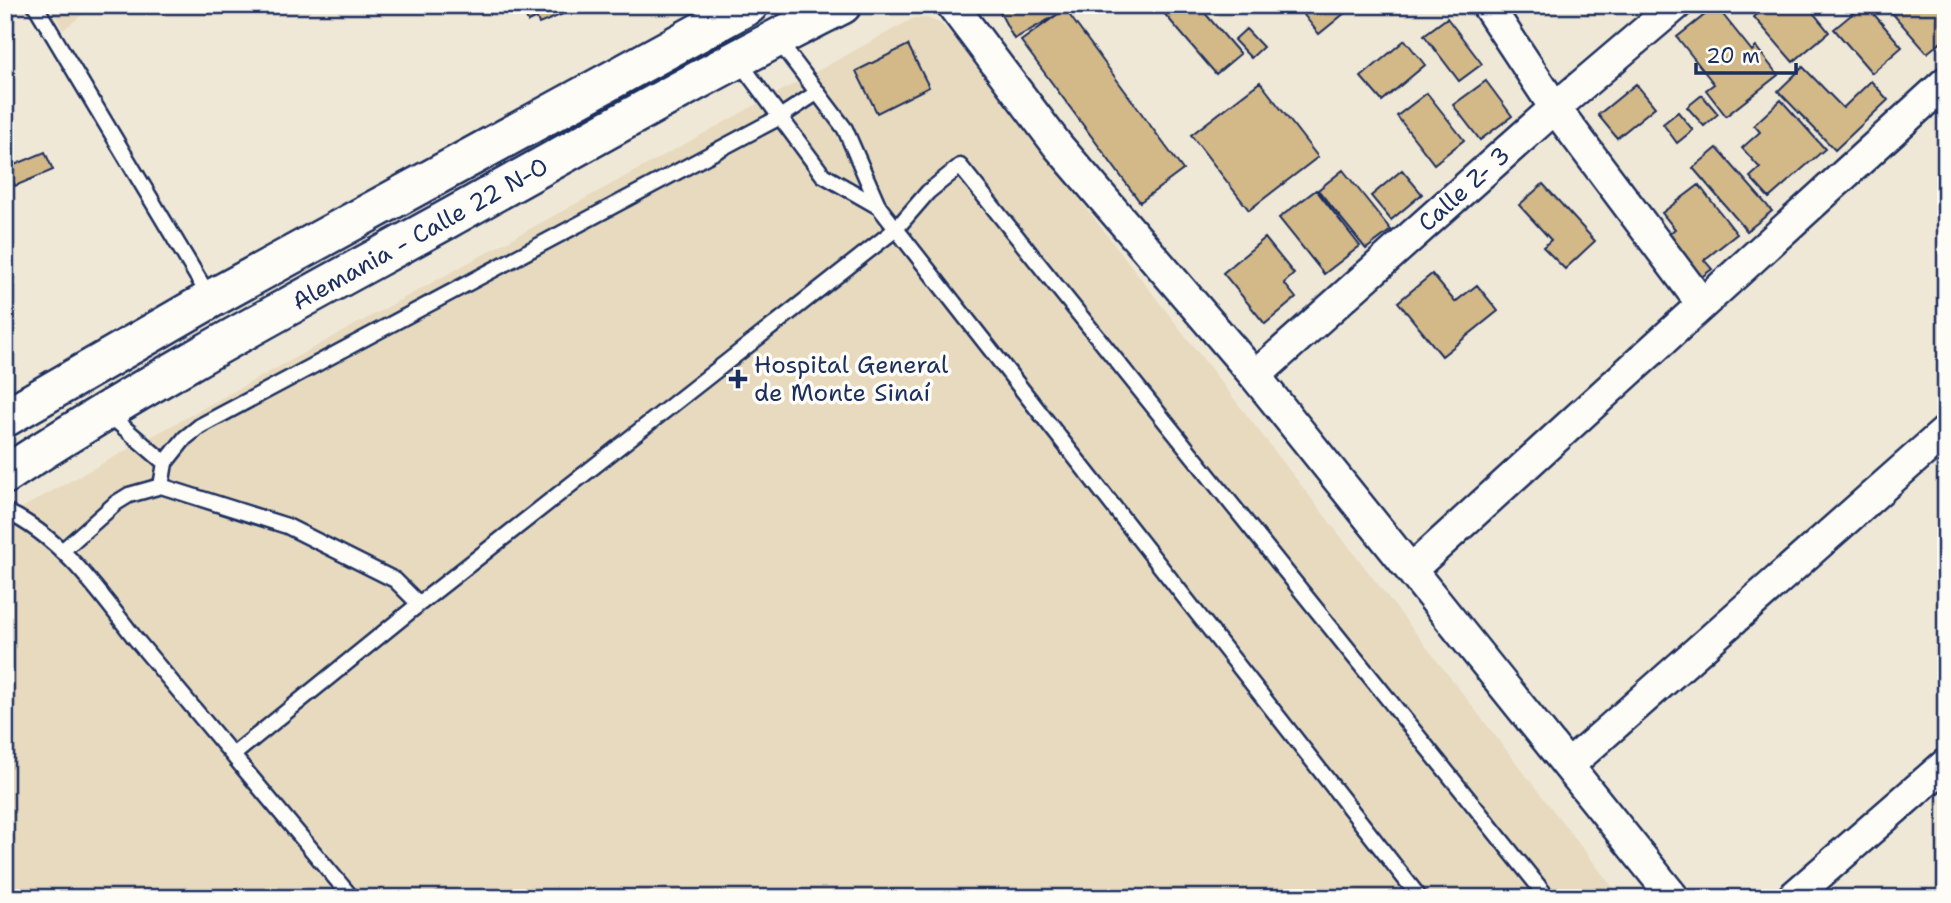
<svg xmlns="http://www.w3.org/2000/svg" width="1951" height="903" font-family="'Shantell Sans',sans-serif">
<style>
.built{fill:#e7dabf}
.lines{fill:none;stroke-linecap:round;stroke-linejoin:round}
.stream{stroke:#558aaa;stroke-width:10}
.building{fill:#d3b888;stroke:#1b2f5e;stroke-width:2}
.service-casing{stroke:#1b2f5e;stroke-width:19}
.minor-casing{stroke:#1b2f5e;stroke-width:35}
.tertiary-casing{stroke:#1b2f5e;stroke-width:42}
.service{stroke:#fdfcf7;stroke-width:14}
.minor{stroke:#fdfcf7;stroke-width:30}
.tertiary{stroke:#fdfcf7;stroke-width:37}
.poi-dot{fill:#1b2f5e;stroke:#fdfcf7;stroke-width:2.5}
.labels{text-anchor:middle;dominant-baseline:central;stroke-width:7;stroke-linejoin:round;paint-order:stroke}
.street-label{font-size:24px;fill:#1b2f5e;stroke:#fdfcf7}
.poi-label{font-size:24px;fill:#1b2f5e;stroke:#fdfcf7;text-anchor:start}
</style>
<rect width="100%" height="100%" fill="#f0e8d6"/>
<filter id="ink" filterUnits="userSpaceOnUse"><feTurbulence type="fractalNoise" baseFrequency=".0143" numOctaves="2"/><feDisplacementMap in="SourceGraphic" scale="14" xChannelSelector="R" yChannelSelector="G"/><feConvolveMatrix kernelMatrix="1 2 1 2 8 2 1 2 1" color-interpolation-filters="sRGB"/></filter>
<g filter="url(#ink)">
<path class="built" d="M 49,5 L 95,5 L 63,30 Z
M 914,18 L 927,18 L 940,23 L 953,36 L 1621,898 L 5,898 L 5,517 Z"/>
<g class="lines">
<path class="stream" d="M 5,361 L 10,368"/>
</g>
<path class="building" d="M 515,5 L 565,5 L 568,12 L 539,24 L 537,18 L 528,22 L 522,9 L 517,10 Z
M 996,5 L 1074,5 L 1014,39 Z
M 1171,5 L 1198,5 L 1240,54 L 1216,74 L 1163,12 Z
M 1316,5 L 1341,5 L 1346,12 L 1319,34 L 1304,15 Z
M 1768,5 L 1807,5 L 1829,32 L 1793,62 L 1754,17 Z
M 1863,5 L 1866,5 L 1902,47 L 1872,73 L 1834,29 Z
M 1885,5 L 1946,5 L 1946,38 L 1927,53 Z
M 1716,6 L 1752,51 L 1756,47 L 1778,75 L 1726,116 L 1706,90 L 1714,84 L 1677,37 Z
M 1065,9 L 1183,170 L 1140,202 L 1021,41 Z
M 1447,18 L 1482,64 L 1459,81 L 1424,35 Z
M 1246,29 L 1263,47 L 1251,58 L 1234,40 Z
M 1405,40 L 1425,65 L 1382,101 L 1361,77 Z
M 908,45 L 929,87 L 877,113 L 856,71 Z
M 1803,67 L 1843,108 L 1871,81 L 1888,100 L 1835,150 L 1778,91 Z
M 1486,81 L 1512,116 L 1480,140 L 1453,105 Z
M 1260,82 L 1318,157 L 1249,210 L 1191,135 Z
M 1636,84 L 1655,107 L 1617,138 L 1598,115 Z
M 1427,93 L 1464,140 L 1434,164 L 1397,116 Z
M 1702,95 L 1718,114 L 1704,126 L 1687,107 Z
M 1781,100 L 1825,149 L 1769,198 L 1750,177 L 1760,168 L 1742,148 L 1760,132 L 1754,125 Z
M 1678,112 L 1693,130 L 1677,143 L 1663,124 Z
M 1717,148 L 1772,211 L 1747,231 L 1693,168 Z
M 45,152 L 53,170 L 15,186 L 7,168 Z
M 1343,170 L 1391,230 L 1366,249 L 1318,190 Z
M 1402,170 L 1422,194 L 1391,220 L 1371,196 Z
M 1543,184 L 1595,241 L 1565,269 L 1543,247 L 1551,240 L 1519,205 Z
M 1699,185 L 1737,234 L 1704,260 L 1712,269 L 1700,278 L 1667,236 L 1675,229 L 1662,213 Z
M 1316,190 L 1360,246 L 1324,274 L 1279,218 Z
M 1265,238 L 1294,274 L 1284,283 L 1296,298 L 1265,324 L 1223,273 Z
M 1432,274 L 1455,302 L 1477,285 L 1498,311 L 1442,356 L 1398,302 Z"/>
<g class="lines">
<defs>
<path id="service" d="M 35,5 L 210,298
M 777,39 L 845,129 L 879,207 L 1420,898
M 738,60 L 823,175 L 879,207
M 107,413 L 165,463
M 161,486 L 165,463 L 185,438 L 200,426 L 780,117 L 818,92
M 5,511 C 60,536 98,590 134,637 L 352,898
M 62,551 L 116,503 L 129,495 L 161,486 L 287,526 L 395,580 L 419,604
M 233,755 L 419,604 L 896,229 L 928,192 L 960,166 L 1548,898"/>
<path id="minor" d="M 952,5 L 1058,146 L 1255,376 L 1674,898
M 1487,5 L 1555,108 L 1702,304
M 1255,376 L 1555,108 L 1676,5
M 1411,570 L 1946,82
M 1568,766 L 1946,431
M 1792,898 L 1946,764"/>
<path id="tertiary" d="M 5,418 L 211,299 L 749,5
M 5,475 C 147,381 297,302 446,220 C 577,147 708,72 842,5"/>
</defs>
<use href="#service" class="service-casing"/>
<use href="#minor" class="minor-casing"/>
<use href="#tertiary" class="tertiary-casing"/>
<use href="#service" class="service"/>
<use href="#minor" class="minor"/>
<use href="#tertiary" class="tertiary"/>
</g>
</g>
<path class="poi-dot" d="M734.5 368.5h7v7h7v7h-7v7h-7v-7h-7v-7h7z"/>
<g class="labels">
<g class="street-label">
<text transform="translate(1464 189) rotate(-42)">Calle Z- 3</text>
<text transform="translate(420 234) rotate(-29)">Alemania - Calle 22 N-O</text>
</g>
<g class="poi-label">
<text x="754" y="365">Hospital General<tspan x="754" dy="28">de Monte Sinaí</tspan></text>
</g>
</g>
<rect width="1951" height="903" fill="none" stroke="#fdfcf7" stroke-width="28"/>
<rect x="14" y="14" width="1923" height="875" fill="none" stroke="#1b2f5e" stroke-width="2.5" filter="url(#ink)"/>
<path d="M1696 63v10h100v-10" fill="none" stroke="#1b2f5e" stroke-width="3.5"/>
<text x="1706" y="63" font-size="21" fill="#1b2f5e" stroke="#fdfcf7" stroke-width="5" paint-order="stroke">20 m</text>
</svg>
